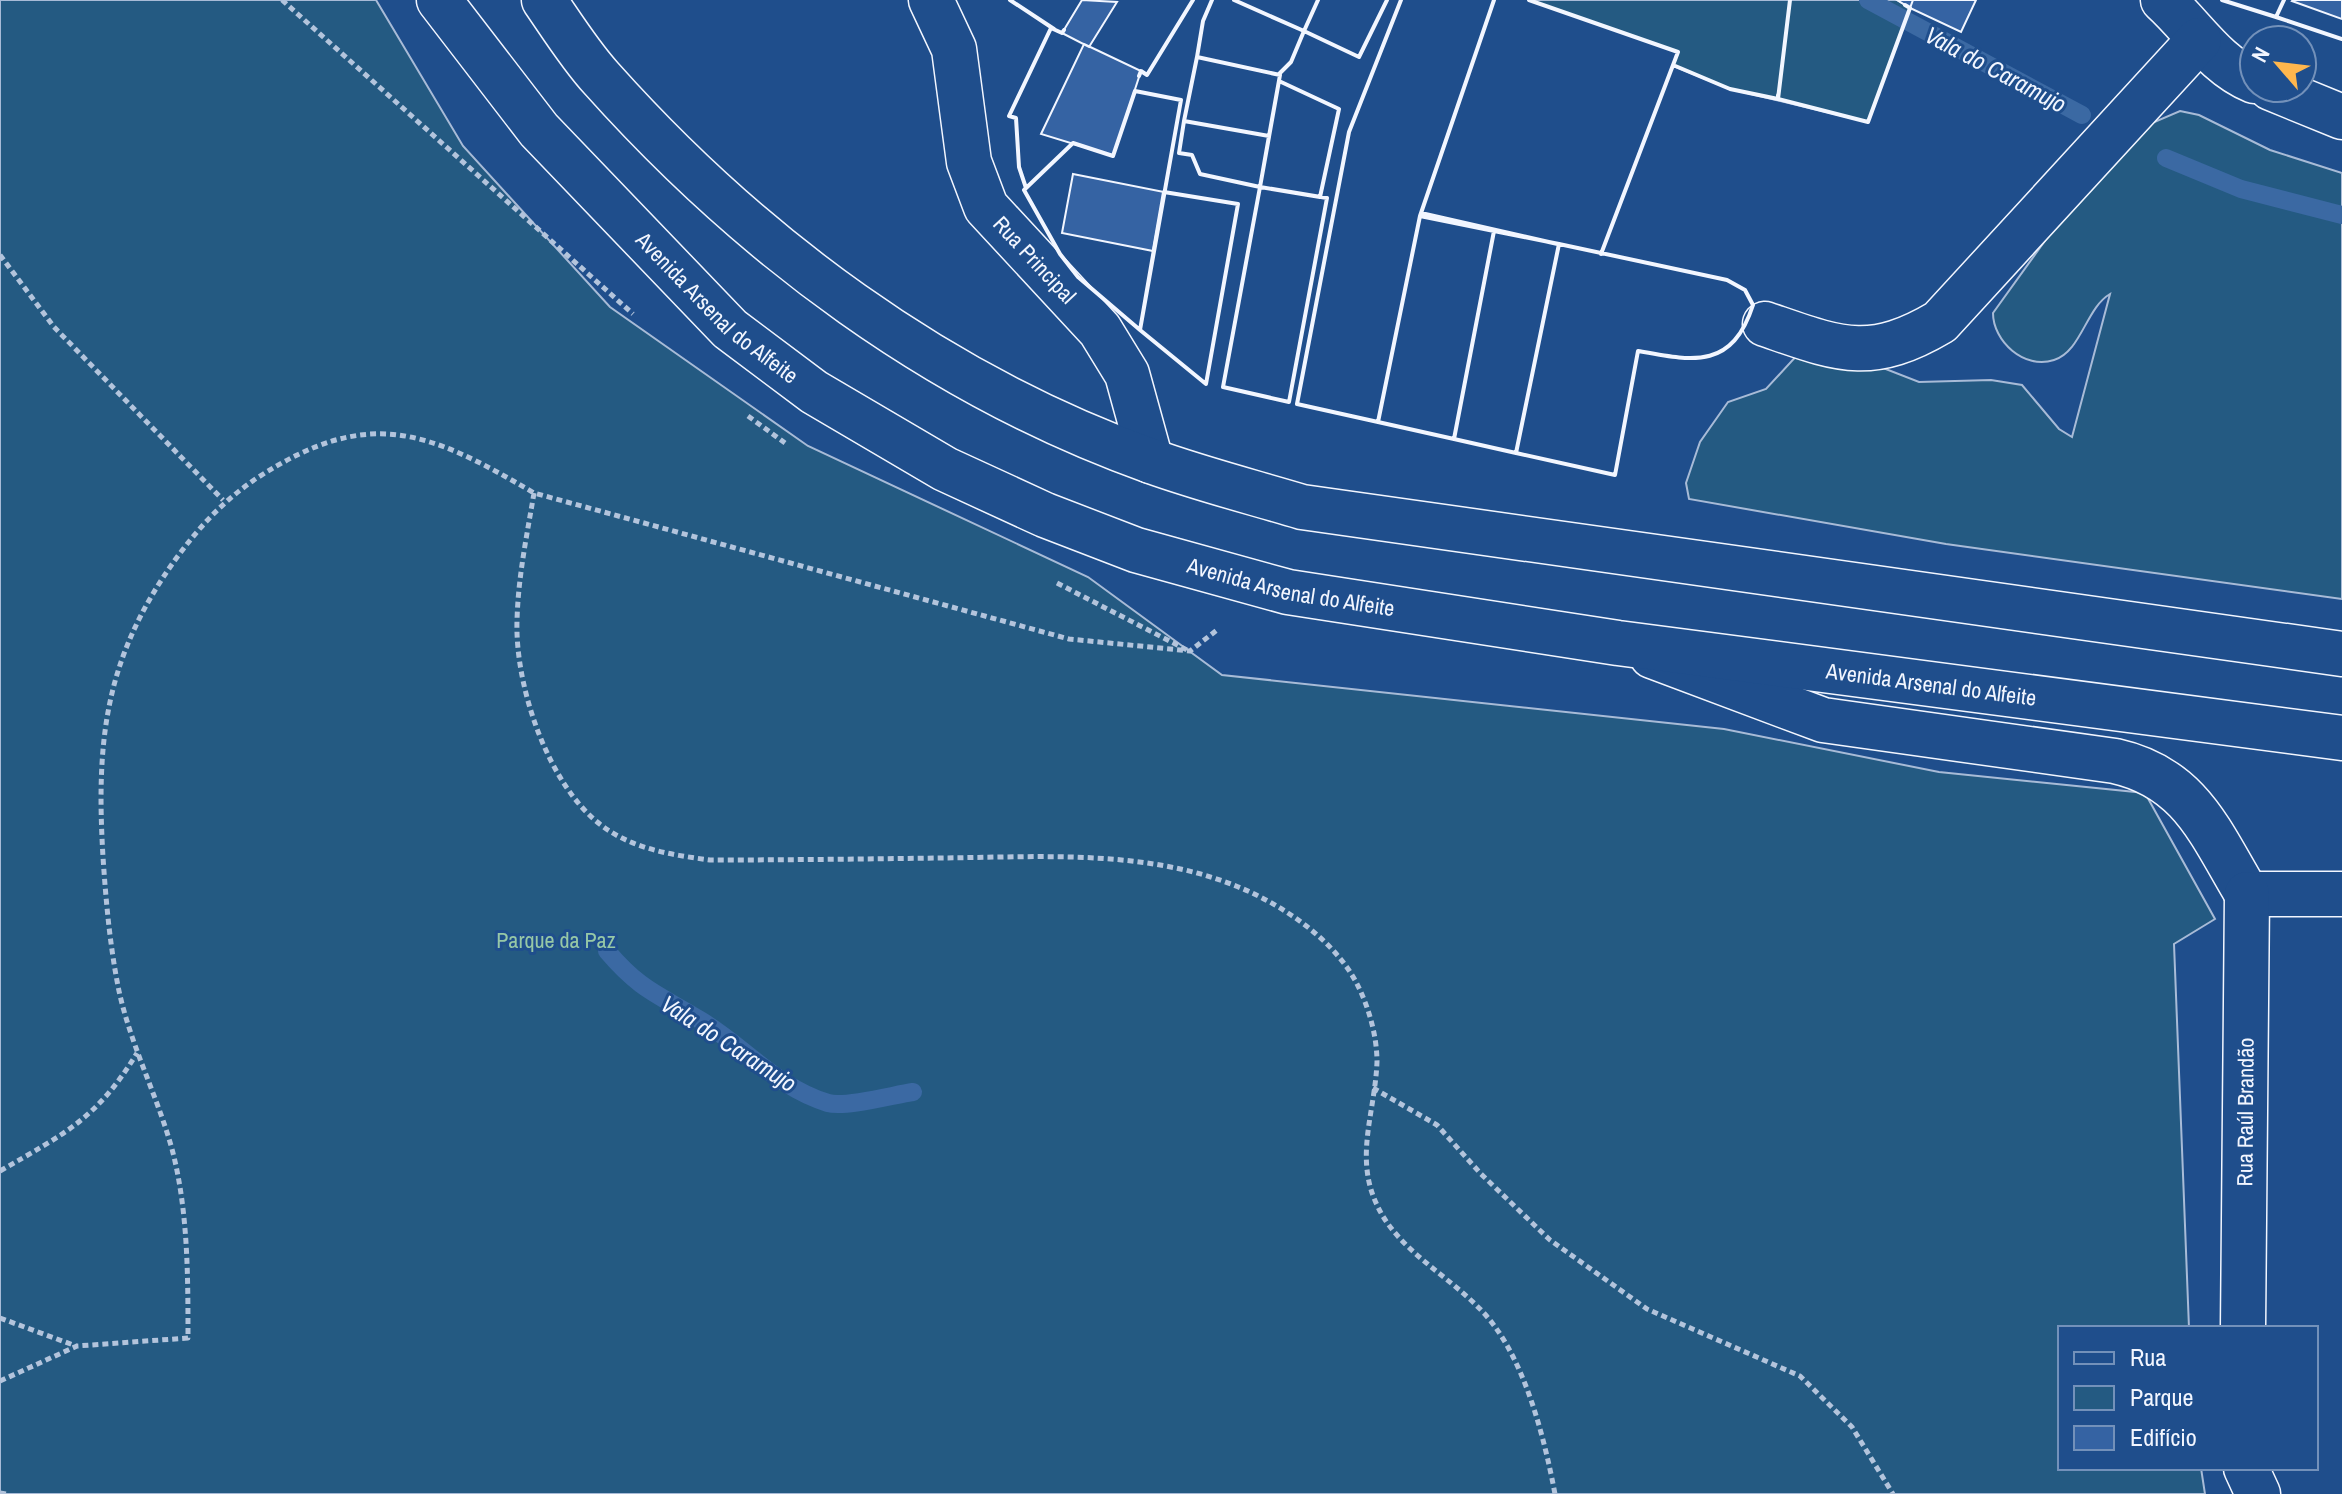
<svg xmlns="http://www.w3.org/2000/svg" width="2342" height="1494" font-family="'Archivo Narrow',sans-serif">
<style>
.green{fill:#245a82;stroke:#a8bbd7;stroke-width:2}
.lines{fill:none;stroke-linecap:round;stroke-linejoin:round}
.stream{stroke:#3b69a3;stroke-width:18}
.building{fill:#3563a3;stroke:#f2f6ff;stroke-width:2}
.minor-casing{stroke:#f2f6ff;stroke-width:47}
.major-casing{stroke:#f2f6ff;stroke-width:47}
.path{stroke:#b3c4dc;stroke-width:5;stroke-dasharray:6 4;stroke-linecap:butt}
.minor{stroke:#1f4e8c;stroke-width:44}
.major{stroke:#1f4e8c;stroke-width:44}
.wall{stroke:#f2f6ff;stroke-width:4}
.labels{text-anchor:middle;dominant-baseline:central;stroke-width:6;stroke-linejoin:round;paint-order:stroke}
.street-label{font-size:22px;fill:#f2f6ff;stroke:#1f4e8c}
.park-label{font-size:22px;fill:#97c8a6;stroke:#1f4e8c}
.water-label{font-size:24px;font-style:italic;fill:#f2f6ff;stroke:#1f4e8c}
</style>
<rect width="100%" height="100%" fill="#1f4e8c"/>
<path class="green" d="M 0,0 L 376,0 L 463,146 L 610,307 L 808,446 L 1088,577 L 1222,675 L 1724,729 L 1939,772 L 2145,793 L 2215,919 L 2174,944 L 2189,1328 L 2060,1328 L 2060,1468 L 2201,1468 L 2205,1494 L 0,1494 Z
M 1529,0 L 1897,0 L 1910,8 L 1868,122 L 1730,89 L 1673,66 L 1677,52 Z
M 2180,111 L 2199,115 L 2270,150 L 2342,173 L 2342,599 L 1946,544 L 1689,499 L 1686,483 L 1700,442 L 1728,402 L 1766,389 L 1800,352 L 1855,357 L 1919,382 L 1991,380 L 2022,385 L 2059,429 L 2072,437 L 2110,294 C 2086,308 2081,352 2054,360 C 2024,370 1993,341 1993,313 L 2080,192 L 2138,129 Z"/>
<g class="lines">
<path class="stream" d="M 1868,0 L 2082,115
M 2166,158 L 2241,189 L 2342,215
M 607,951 C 641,991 658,994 700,1020 C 744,1046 777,1088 828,1103 C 845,1108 893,1095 913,1092"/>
</g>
<path class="building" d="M 1082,0 L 1117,2 L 1089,47 L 1062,33 Z
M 1897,0 L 1913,0 L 1910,8 Z
M 1913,0 L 1976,0 L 1961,32 L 1910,8 Z
M 2342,0 L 2342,19 L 2292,1 L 2293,0 Z
M 1084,44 L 1141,71 L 1113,156 L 1041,134 Z
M 1073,174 L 1164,192 L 1153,251 L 1062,233 Z"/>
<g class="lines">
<defs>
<g id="minor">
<path id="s1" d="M 931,0 L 954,49 L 969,162 L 986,207 L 1100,330 L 1127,374 L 1151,461"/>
<path d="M 2163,0 C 2193,27 2215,65 2254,81"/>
<path d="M 2271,88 L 2342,117"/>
<path d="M 1765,324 C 1838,349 1869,364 1940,322 L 2199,40"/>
<path d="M 1652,656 L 1823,720 L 2115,761 C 2191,778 2210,833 2247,894"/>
<path d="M 2247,894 L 2342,894"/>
<path id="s2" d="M 2243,1328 L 2247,894"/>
<path d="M 2246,1468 L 2258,1494"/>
</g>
<g id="major">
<path id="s3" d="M 439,0 L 539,130 L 730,329 L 814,392 L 945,469 L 1045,515 L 1136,550 L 1288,592 L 1618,643 L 2342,738"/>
<path d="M 544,0 C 562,26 580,55 601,78 C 751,246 938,385 1151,461 C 1201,479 1252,492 1302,507 L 2342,654"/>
</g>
</defs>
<use href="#minor" class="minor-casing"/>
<use href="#major" class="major-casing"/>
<path class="path" d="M 282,0 L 633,314
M 0,255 L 54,327 L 223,500
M 748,416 L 785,443
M 534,493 C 527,535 518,577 517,621 C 515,686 548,785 601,825 C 632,849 672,855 710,860 C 787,860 863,859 939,858 C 1058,857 1187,845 1291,915 C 1318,933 1345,958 1359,988 C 1370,1011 1377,1038 1377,1062 C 1375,1113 1354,1157 1377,1205 C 1397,1249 1446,1274 1479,1308 C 1523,1351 1544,1436 1555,1494
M 1057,583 L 1187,650
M 1373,1088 L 1437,1125 L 1481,1174 L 1550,1240 L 1647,1309 L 1800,1376 L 1852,1427 L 1893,1494
M 0,1171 C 64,1134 97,1119 137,1053
M 0,1318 L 76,1346
M 0,1381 L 77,1346 L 188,1338 C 188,1275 188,1210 172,1149 C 157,1095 131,1046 119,991 C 110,947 106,902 103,857 C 96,740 105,658 175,560 C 199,527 223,501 257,478 C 368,406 427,430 534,493 L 1069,639 L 1190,651 L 1217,630
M 0,1493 L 6,1494"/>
<use href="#minor" class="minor"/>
<use href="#major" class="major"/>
<path class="wall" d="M 1010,0 L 1054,29
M 1234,0 L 1304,31 L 1291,62 L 1279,74
M 1318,0 L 1304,31 L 1359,57 L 1387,0
M 1401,0 L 1349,132 L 1297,404 L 1378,422 L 1420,216 L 1494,0
M 1529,0 L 1678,52 L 1601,254
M 2222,0 L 2276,17 L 2277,15
M 2284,0 L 2276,17 L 2342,39
M 1197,57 L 1280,75 L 1269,136 L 1184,121 Z
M 1197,57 L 1203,21 L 1212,0
M 1673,65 L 1730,89 L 1778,99 L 1790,0
M 1139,76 L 1141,71 L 1147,75 L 1193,0
M 1279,81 L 1339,109 L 1320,197 L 1260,187 Z
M 1135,91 L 1181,100 L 1140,330 L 1078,277 L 1060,254 L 1024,190 L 1073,143 L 1113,156 Z
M 1778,95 L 1778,99 L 1868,122 L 1910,8 L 1905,5
M 1184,121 L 1269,136 L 1260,187 L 1200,174 L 1192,155 L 1179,153 Z
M 1260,187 L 1327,198 L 1289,402 L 1223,387 Z
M 1026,188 L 1019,167 L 1016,118 L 1009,116 L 1051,28 L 1062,33 L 1064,30
M 1164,192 L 1238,204 L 1206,384 L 1140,330 Z
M 1421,213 L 1562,245
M 1420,216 L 1494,231 L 1454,439 L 1378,422 Z
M 1494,231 L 1559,244 L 1516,453 L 1454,439 Z
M 1559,244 L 1727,280 L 1745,290 L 1753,305 C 1732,370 1693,361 1638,351 L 1615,475 L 1516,453 Z"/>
</g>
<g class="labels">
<g class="street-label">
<text stroke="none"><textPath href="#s1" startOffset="288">Rua Principal</textPath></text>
<text stroke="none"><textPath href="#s3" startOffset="416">Avenida Arsenal do Alfeite</textPath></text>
<text stroke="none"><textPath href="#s3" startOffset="1064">Avenida Arsenal do Alfeite</textPath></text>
<text stroke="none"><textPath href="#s3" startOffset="1712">Avenida Arsenal do Alfeite</textPath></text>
<text stroke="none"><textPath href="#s2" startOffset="216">Rua Raúl Brandão</textPath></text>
</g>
<g class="park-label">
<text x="556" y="940">Parque da Paz</text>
</g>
<g class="water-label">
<text transform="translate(1996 69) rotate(28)">Vala do Caramujo</text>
<text transform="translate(729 1043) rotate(33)">Vala do Caramujo</text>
</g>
</g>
<rect x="2058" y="1326" width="260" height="144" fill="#1f4e8c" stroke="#7391ba" stroke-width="2"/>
<rect x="2074" y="1352" width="40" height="12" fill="#1f4e8c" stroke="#7391ba" stroke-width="2"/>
<text x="2130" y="1366" font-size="24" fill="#f2f6ff">Rua</text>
<rect x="2074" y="1386" width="40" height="24" fill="#245a82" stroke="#7391ba" stroke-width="2"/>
<text x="2130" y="1406" font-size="24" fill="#f2f6ff">Parque</text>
<rect x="2074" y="1426" width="40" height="24" fill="#3563a3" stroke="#7391ba" stroke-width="2"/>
<text x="2130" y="1446" font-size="24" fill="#f2f6ff">Edifício</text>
<g transform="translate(2278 64) rotate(298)"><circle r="38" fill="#1f4e8c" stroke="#7391ba" stroke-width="2"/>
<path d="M0-6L14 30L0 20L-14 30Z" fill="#ffb74d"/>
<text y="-12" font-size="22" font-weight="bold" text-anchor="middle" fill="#f2f6ff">N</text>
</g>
</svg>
